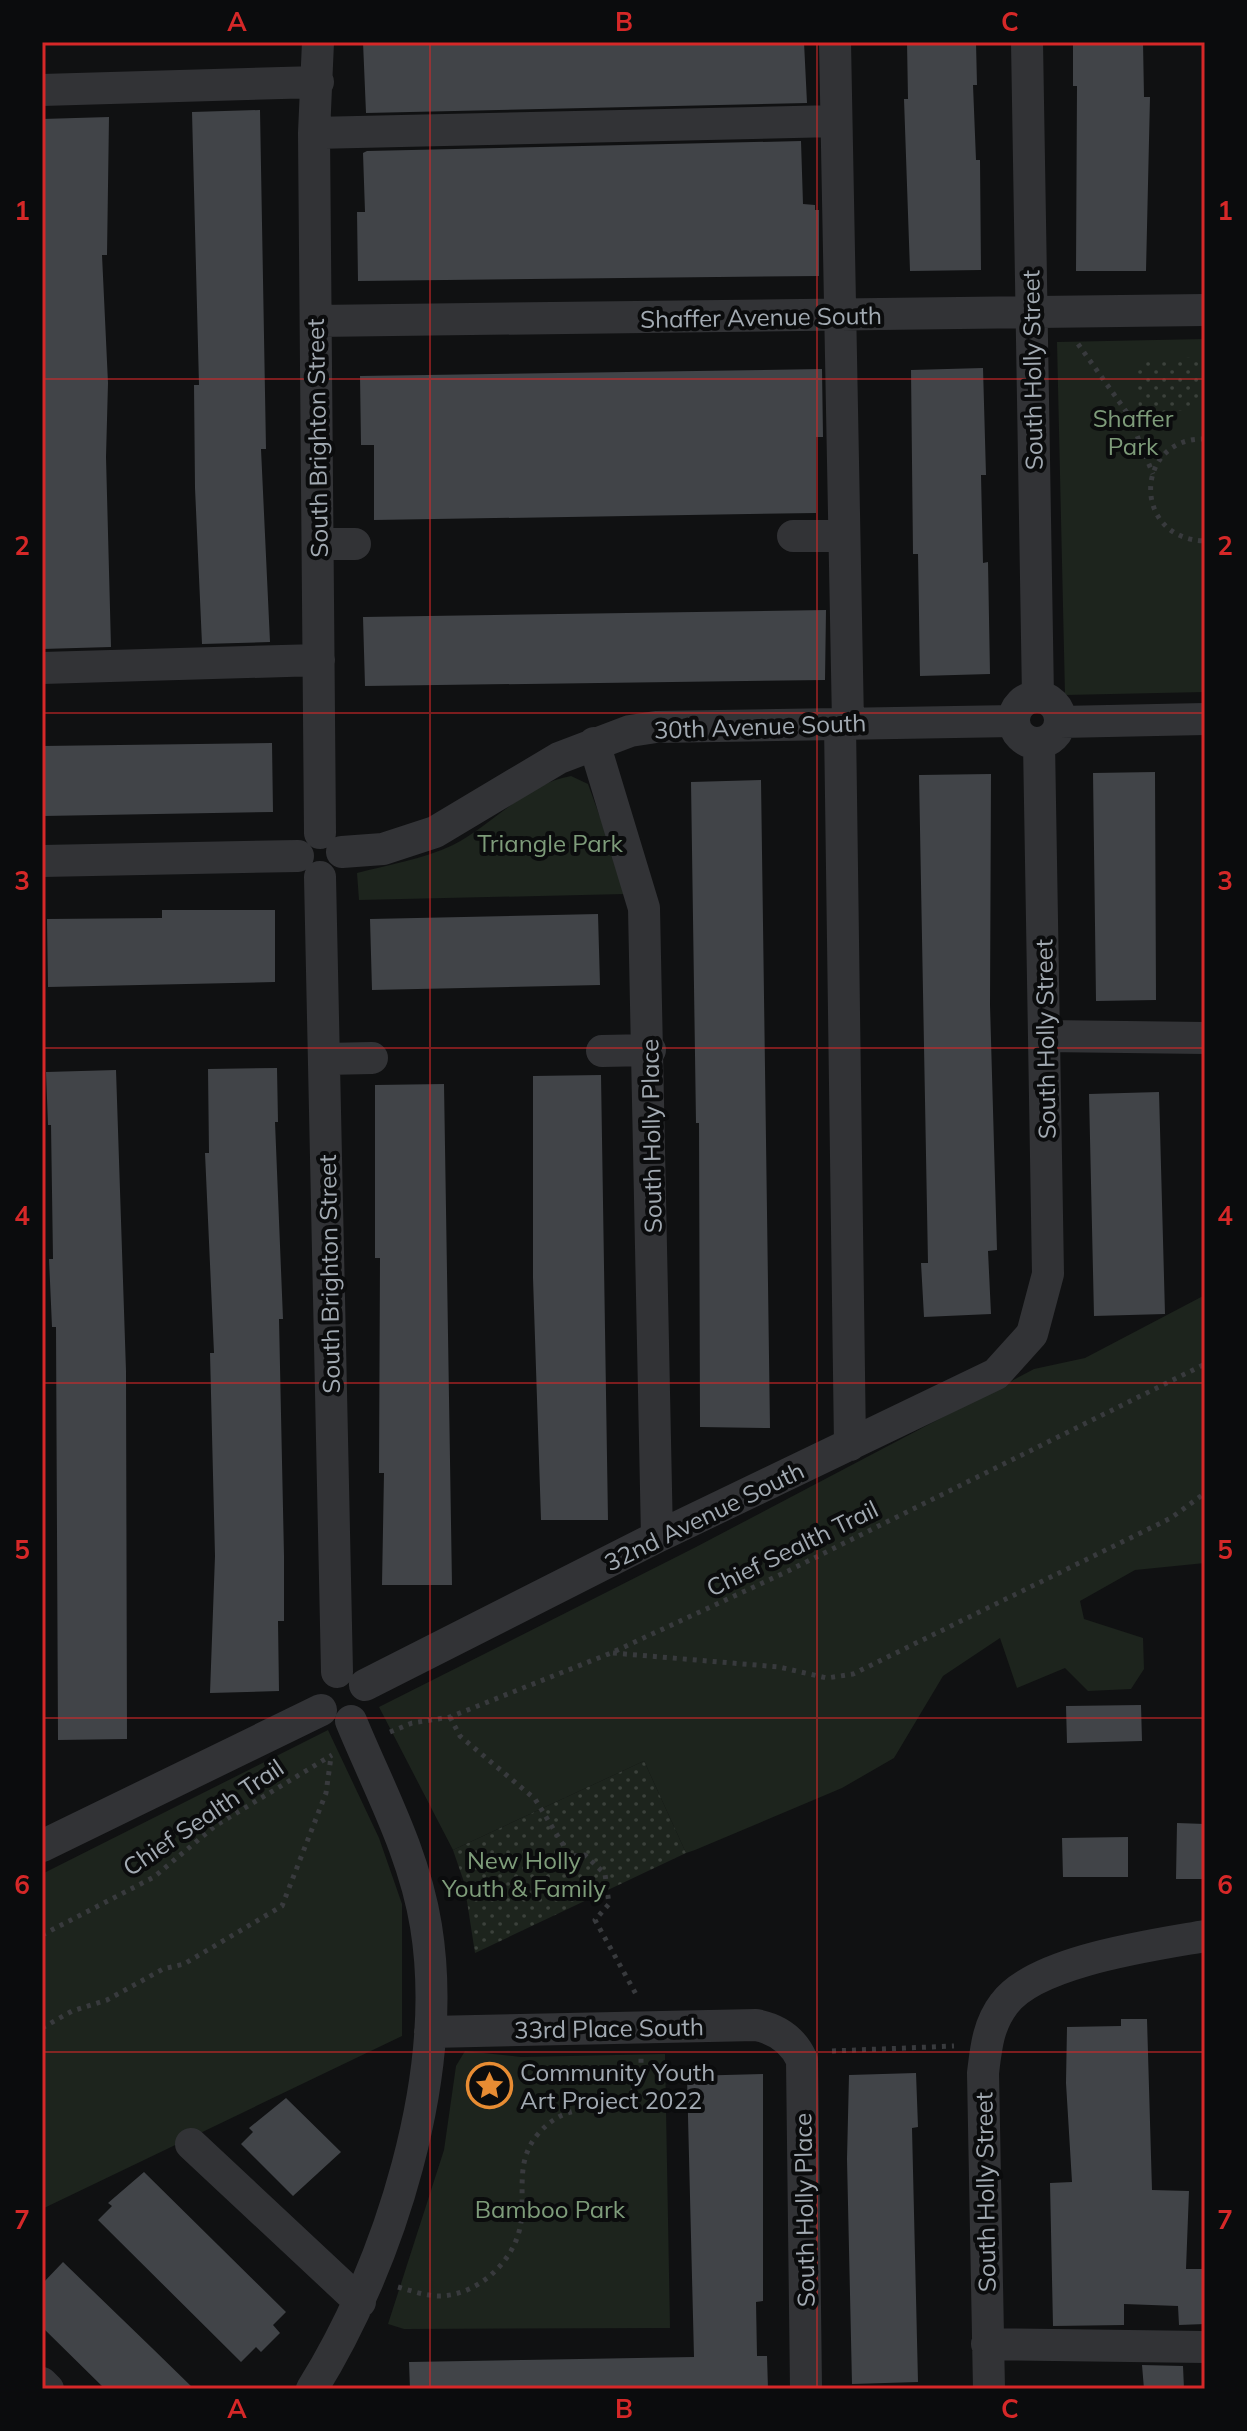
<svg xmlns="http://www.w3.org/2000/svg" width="1247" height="2431" font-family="Mulish,sans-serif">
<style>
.green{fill:#1d241d}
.garden{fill:url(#garden-dots)}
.building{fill:#414448}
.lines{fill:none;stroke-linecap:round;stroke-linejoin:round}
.path{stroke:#383a3d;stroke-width:5;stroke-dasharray:4 6;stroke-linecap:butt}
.minor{stroke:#323336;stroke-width:32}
.grid{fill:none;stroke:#d62828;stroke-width:2;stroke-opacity:0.55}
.labels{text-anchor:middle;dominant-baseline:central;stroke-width:8;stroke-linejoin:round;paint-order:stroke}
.street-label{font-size:24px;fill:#a2aab2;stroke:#0b0c0d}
.park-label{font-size:24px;fill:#7e9c7a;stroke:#0b0c0d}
.poi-label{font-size:24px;fill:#a2aab2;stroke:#0b0c0d;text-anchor:start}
.neatline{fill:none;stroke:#d62828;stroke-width:3}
.grid-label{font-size:26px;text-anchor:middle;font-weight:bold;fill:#d62828}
</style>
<defs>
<pattern id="garden-dots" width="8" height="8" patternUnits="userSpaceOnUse" patternTransform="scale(2)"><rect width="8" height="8" fill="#1d241d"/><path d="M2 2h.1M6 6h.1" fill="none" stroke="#3b413b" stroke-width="1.8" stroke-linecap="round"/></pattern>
</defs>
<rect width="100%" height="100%" fill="#101112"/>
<path class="green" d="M 1205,339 L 1205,692 L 1065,695 L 1057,342 Z
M 571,776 L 588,784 L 620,872 L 625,894 L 359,900 L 357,873 C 388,865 423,859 453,845 C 493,825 525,784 571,776 Z
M 1205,1295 L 1205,1563 L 1135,1570 L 1080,1601 L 1084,1619 L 1143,1638 L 1144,1669 L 1131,1689 L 1088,1691 L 1065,1668 L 1017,1688 L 1000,1638 L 943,1676 L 894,1758 L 842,1788 L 695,1850 L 686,1853 L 644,1761 L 453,1850 L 379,1707 L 696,1547 L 1034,1369 L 1085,1358 Z
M 328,1730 L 379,1838 L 402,1904 L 402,2036 L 42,2209 L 42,1874 Z
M 465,2051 L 521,2057 L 665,2054 L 670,2328 L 404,2329 L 388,2324 L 444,2150 L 456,2066 Z"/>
<path class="garden" d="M 1205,357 L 1205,409 L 1139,413 L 1136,360 Z
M 644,1761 L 686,1853 L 475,1953 L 464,1882 L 453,1850 Z"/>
<path class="building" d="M 363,42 L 804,42 L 807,103 L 366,113 Z
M 907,42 L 976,42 L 977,85 L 973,85 L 976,160 L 980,160 L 981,270 L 910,271 L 904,99 L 908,99 Z
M 1073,42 L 1143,42 L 1144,97 L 1150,97 L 1146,271 L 1076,271 L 1077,86 L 1073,86 Z
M 260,110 L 266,449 L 261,449 L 270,642 L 202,644 L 195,488 L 194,385 L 199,385 L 192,112 Z
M 109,117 L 107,255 L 102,255 L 108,383 L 106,457 L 111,647 L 42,649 L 42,119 Z
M 801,141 L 803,204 L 815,205 L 815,210 L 819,210 L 819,276 L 358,281 L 357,212 L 365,212 L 363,153 L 367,151 Z
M 983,368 L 986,475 L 981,475 L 983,563 L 988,562 L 990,674 L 920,676 L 918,554 L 913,554 L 911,370 Z
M 822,369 L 823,437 L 816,437 L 816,513 L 374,520 L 374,445 L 361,445 L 360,376 Z
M 826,610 L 825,680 L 365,686 L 363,617 Z
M 272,743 L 273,812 L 43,816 L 42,746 Z
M 1155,772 L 1156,1000 L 1096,1001 L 1093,773 Z
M 991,774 L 990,1005 L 997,1250 L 988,1251 L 991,1314 L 924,1317 L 921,1263 L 928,1263 L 919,775 Z
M 761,780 L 770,1428 L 700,1427 L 699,1123 L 696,1123 L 691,782 Z
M 162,910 L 275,910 L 275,982 L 48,987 L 47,919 L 162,918 Z
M 598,914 L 600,985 L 372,990 L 370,919 Z
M 277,1068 L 278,1122 L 275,1122 L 283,1319 L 279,1319 L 284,1556 L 284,1621 L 278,1621 L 279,1691 L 210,1693 L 215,1556 L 210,1353 L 214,1353 L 205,1153 L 209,1153 L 208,1069 Z
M 116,1070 L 126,1371 L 127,1739 L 58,1740 L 56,1327 L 52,1327 L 49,1259 L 53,1259 L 51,1125 L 48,1125 L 46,1072 Z
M 601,1075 L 608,1520 L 541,1520 L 533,1278 L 533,1076 Z
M 444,1084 L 452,1585 L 382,1585 L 384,1473 L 379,1473 L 380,1258 L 375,1258 L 375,1085 Z
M 1159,1092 L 1165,1314 L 1094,1316 L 1089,1094 Z
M 1141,1705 L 1142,1741 L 1067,1743 L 1066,1706 Z
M 1177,1823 L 1205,1824 L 1205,1879 L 1176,1879 Z
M 1128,1837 L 1128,1877 L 1063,1877 L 1062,1838 Z
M 1121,2019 L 1147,2019 L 1152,2190 L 1189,2191 L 1186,2269 L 1205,2269 L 1205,2324 L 1179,2325 L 1178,2306 L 1124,2304 L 1124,2325 L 1053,2326 L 1050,2183 L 1072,2182 L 1066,2083 L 1067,2027 L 1121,2026 Z
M 916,2073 L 918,2127 L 912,2128 L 918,2382 L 852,2384 L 847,2159 L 849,2075 Z
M 763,2074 L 763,2301 L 756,2302 L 757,2356 L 767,2356 L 768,2389 L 410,2389 L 409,2362 L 694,2357 L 687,2076 Z
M 286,2098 L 341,2152 L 293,2196 L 241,2144 L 253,2132 L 249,2128 Z
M 144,2172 L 286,2312 L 273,2325 L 280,2333 L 261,2352 L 256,2347 L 241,2362 L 98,2220 L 112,2206 L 108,2203 Z
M 63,2262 L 152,2348 L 194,2389 L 105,2389 L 42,2327 L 42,2284 Z
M 1142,2365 L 1183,2366 L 1184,2389 L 1144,2389 Z"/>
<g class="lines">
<path class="path" d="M 1078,344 L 1128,414 L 1153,474
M 1205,439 C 1134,437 1131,539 1205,541
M 613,1653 L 779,1667 L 827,1678 L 853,1674 L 1171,1518 L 1205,1493
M 450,1717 L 460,1736 L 535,1799 L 570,1856 L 585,1855 L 605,1874 L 609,1904 L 595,1920 L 637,1996
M 390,1732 L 412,1723 L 450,1717 L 611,1653 L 784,1573 L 1205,1364
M 42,1935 L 154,1877 L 215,1826 L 332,1755
M 42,2028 L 72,2011 L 107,2000 L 163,1969 L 184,1964 L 282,1906 L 326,1793 L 331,1757
M 832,2051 L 954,2046
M 398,2287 C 412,2291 426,2296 440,2296 C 479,2295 516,2260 521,2222 C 525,2191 515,2161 538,2134 C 570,2097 599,2118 631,2094 L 641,2073 L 641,2057"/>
<path class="minor" d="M 318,42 L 314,133 L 320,833
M 835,42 L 848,723
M 1027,42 L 1038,697
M 42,90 L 318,82
M 314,133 L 836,121
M 316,321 L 1205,310
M 793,536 L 843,536
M 319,544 L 355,544
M 42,668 L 319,660
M1014 720a23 23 0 1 1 46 0a23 23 0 1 1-46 0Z
M 1060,722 L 1205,719
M 840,724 L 850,1445
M 594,743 L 644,908 L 657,1537
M 342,852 L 383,849 L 435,832 L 559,758 L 630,731 L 656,727 L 1014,721
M 42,861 L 298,856
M 320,877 L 337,1672
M 1046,1036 L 1205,1038
M 602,1051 L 650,1050
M 325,1059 L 372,1058
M 365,1685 L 657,1537 L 996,1374 L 1032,1334 L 1048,1274 L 1039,743
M 42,1846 L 321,1710
M 430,2032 L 756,2025 C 777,2029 793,2040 802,2060 L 806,2389
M 191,2144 L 360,2302
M 987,2344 L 1205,2347
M 42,2383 L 48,2389
M 312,2389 C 390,2264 450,2074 426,1926 C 414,1852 379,1789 351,1721
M 989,2389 L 983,2073 C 986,2048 988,2025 1004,2004 C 1035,1961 1154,1945 1205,1936"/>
</g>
<path class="grid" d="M 430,42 L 430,2389M 817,42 L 817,2389M 42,379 L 1205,379M 42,713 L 1205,713M 42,1048 L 1205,1048M 42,1383 L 1205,1383M 42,1718 L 1205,1718M 42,2052 L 1205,2052"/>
<defs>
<symbol id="sight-ring" viewBox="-11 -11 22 22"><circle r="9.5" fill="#0b0c0d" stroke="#e78c33" stroke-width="1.5"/><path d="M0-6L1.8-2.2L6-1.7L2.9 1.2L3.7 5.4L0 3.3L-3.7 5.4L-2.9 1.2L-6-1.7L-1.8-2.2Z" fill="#e78c33"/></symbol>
</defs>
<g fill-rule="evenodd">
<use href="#sight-ring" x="464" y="2060" width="51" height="51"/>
</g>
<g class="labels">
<g class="street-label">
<text transform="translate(761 317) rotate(-1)">Shaffer Avenue South</text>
<text transform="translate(1032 370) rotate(-91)">South Holly Street</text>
<text transform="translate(317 438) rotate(-91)">South Brighton Street</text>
<text transform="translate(760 726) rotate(-2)">30th Avenue South</text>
<text transform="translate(1045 1039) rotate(-91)">South Holly Street</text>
<text transform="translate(651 1136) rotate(-91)">South Holly Place</text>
<text transform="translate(329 1274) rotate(-91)">South Brighton Street</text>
<text transform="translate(704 1516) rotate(-26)">32nd Avenue South</text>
<text transform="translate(792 1548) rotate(-26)">Chief Sealth Trail</text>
<text transform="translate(203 1817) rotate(-34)">Chief Sealth Trail</text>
<text transform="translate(609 2028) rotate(-1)">33rd Place South</text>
<text transform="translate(985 2192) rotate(-91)">South Holly Street</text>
<text transform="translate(804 2210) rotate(-91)">South Holly Place</text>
</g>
<g class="park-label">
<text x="1133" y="418">Shaffer<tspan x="1133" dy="28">Park</tspan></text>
<text x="550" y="843">Triangle Park</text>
<text x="524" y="1860">New Holly<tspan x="524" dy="28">Youth &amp; Family</tspan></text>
<text x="550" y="2209">Bamboo Park</text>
</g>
<g class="poi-label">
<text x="520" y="2072">Community Youth<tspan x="520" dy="28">Art Project 2022</tspan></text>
</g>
</g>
<rect width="1247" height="2431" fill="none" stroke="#0b0c0d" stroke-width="88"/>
<rect x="44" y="44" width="1159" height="2343" class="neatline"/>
<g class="grid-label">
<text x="237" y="31">A</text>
<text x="624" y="31">B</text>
<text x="1010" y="31">C</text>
<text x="22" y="220">1</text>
<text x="1225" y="220">1</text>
<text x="22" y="555">2</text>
<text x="1225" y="555">2</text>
<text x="22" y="890">3</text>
<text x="1225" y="890">3</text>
<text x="22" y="1225">4</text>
<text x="1225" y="1225">4</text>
<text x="22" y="1559">5</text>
<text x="1225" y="1559">5</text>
<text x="22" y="1894">6</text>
<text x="1225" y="1894">6</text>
<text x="22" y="2229">7</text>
<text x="1225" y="2229">7</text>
<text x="237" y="2418">A</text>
<text x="624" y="2418">B</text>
<text x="1010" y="2418">C</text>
</g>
</svg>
